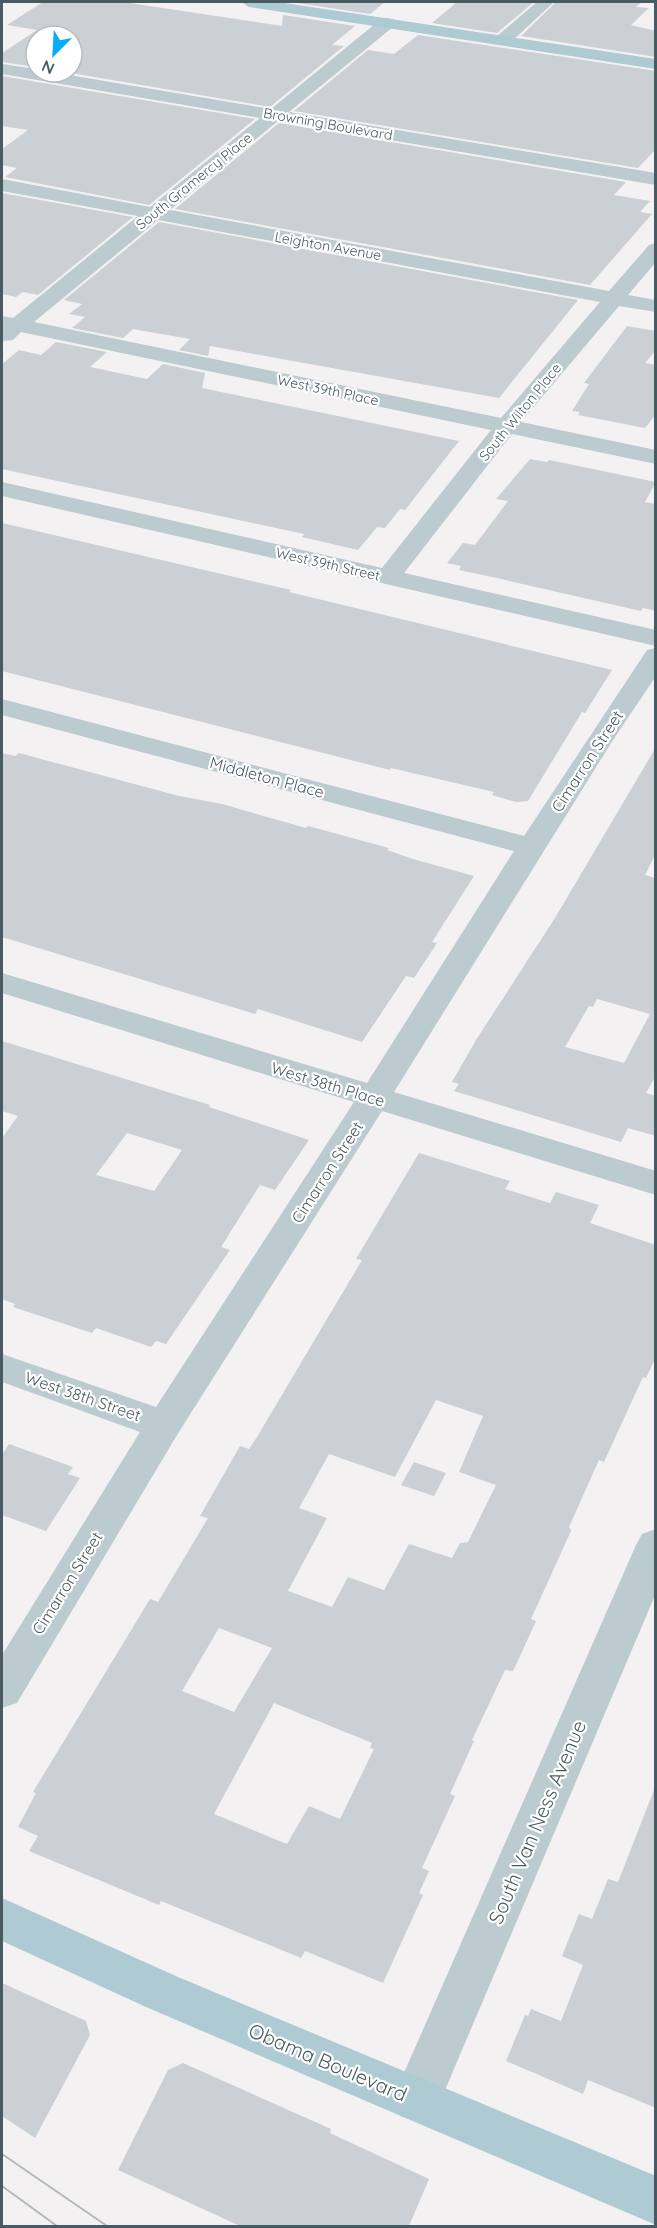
<svg xmlns="http://www.w3.org/2000/svg" width="657" height="2228" font-family="Quicksand,sans-serif">
<style>
.building{fill:#cbd0d4;fill-rule:evenodd}
.lines{fill:none;stroke-linecap:round;stroke-linejoin:round}
.minor{fill:#bbcbcf;fill-rule:evenodd}
.major{fill:#aecad2;fill-rule:evenodd}
.tram{stroke:#b2b9bc;stroke-width:2}
.labels{text-anchor:middle;dominant-baseline:central;stroke-width:4.5;stroke-linejoin:round;paint-order:stroke}
.far-street-label{font-size:14px;fill:#475b61;stroke:#fff}
.street-label{font-size:16px;fill:#475b61;stroke:#fff}
.near-street-label{font-size:20px;fill:#475b61;stroke:#fff}
</style>
<rect width="100%" height="100%" fill="#f4f1f2"/>
<path class="building" d="M 43,2 L 123,2 L 282,26 L 283,15 L 355,26 L 332,45 L 344,46 L 270,107 L 65,72 L 72,72 L 72,36 L 36,36 L 36,67 L 2,62 L 2,53 L 37,30 L 7,25 Z
M 290,2 L 385,2 L 370,14 Z
M 457,2 L 534,2 L 497,33 L 432,23 Z
M 556,2 L 642,2 L 636,7 L 649,8 L 631,25 L 656,31 L 656,57 L 521,36 Z
M 418,35 L 656,71 L 656,149 L 638,168 L 294,111 L 368,50 L 394,54 Z
M 2,76 L 255,119 L 149,205 L 5,177 L 17,168 L 2,165 L 2,149 L 28,130 L 2,126 Z
M 279,123 L 626,182 L 614,195 L 650,201 L 640,212 L 652,214 L 590,285 L 175,209 Z
M 2,193 L 133,217 L 38,295 L 23,292 L 16,297 L 2,294 Z
M 159,222 L 578,300 L 499,398 L 210,346 L 208,356 L 179,350 L 190,339 L 133,329 L 123,338 L 72,328 L 85,317 L 69,314 L 82,304 L 64,300 Z
M 627,326 L 656,331 L 656,350 L 645,363 L 656,365 L 656,414 L 645,428 L 578,415 L 580,412 L 572,411 L 589,384 L 584,383 Z
M 56,342 L 107,352 L 90,367 L 147,379 L 163,364 L 205,373 L 202,388 L 459,441 L 405,510 L 400,509 L 385,528 L 377,527 L 358,550 L 302,537 L 304,534 L 2,469 L 2,364 L 19,350 L 41,355 Z
M 530,459 L 547,462 L 549,460 L 656,482 L 645,502 L 656,504 L 656,611 L 643,608 L 641,611 L 492,577 L 459,570 L 461,566 L 447,563 L 463,543 L 475,545 L 508,501 L 496,499 Z
M 2,523 L 291,590 L 289,592 L 612,670 L 585,713 L 582,712 L 528,801 L 516,802 L 492,795 L 494,792 L 391,768 L 390,770 L 2,671 Z
M 656,747 L 656,853 L 645,875 L 656,878 L 656,1075 L 646,1093 L 656,1096 L 656,1136 L 628,1128 L 621,1142 L 454,1091 L 459,1084 L 452,1082 L 476,1040 L 555,918 ZM 597,999 L 650,1014 L 624,1063 L 565,1047 L 589,1006 L 593,1007 Z
M 2,753 L 15,756 L 19,753 L 179,796 L 222,804 L 306,828 L 308,826 L 389,848 L 387,850 L 413,859 L 474,876 L 432,942 L 437,943 L 414,978 L 406,976 L 362,1042 L 258,1009 L 255,1014 L 2,937 Z
M 2,1041 L 210,1105 L 209,1107 L 309,1140 L 275,1190 L 260,1185 L 221,1247 L 230,1250 L 166,1344 L 156,1341 L 151,1347 L 96,1328 L 92,1333 L 13,1307 L 15,1304 L 2,1299 L 2,1138 L 18,1116 L 2,1111 ZM 127,1133 L 182,1150 L 154,1191 L 96,1175 Z
M 419,1153 L 510,1181 L 505,1189 L 550,1203 L 556,1192 L 599,1205 L 590,1223 L 656,1245 L 656,1357 L 646,1378 L 643,1377 L 604,1462 L 599,1460 L 569,1527 L 571,1531 L 531,1619 L 536,1621 L 515,1667 L 513,1671 L 505,1670 L 472,1740 L 474,1741 L 450,1794 L 455,1796 L 422,1868 L 429,1871 L 419,1893 L 423,1895 L 383,1983 L 305,1951 L 301,1958 L 161,1901 L 159,1905 L 29,1851 L 38,1836 L 18,1827 L 36,1793 L 33,1792 L 150,1599 L 158,1602 L 208,1518 L 200,1516 L 240,1446 L 249,1449 L 257,1437 L 362,1260 L 356,1259 ZM 436,1400 L 483,1416 L 459,1472 L 496,1485 L 468,1542 L 460,1543 L 452,1558 L 409,1544 L 384,1590 L 348,1577 L 332,1607 L 288,1591 L 327,1518 L 299,1508 L 329,1454 L 395,1477 ZM 219,1628 L 272,1648 L 234,1712 L 182,1691 ZM 274,1703 L 372,1743 L 370,1748 L 374,1749 L 340,1819 L 309,1806 L 287,1844 L 214,1814 Z
M 9,1444 L 73,1467 L 68,1474 L 80,1478 L 46,1531 L 2,1515 L 2,1455 Z
M 414,1462 L 446,1473 L 434,1496 L 401,1485 Z
M 654,1790 L 656,1791 L 656,2108 L 588,2080 L 583,2094 L 506,2061 L 525,2015 L 528,2016 L 531,2009 L 561,2021 L 583,1965 L 562,1956 L 579,1914 L 592,1919 L 608,1879 L 618,1882 Z
M 2,1983 L 86,2021 L 90,2035 L 35,2138 L 2,2116 Z
M 183,2063 L 331,2129 L 330,2133 L 429,2179 L 409,2226 L 240,2226 L 118,2170 L 168,2070 Z"/>
<g class="lines">
<path class="minor" d="M 537,2 L 554,2 L 509,44 L 497,44 L 494,40 L 497,36 Z
M 387,18 L 393,19 L 395,23 L 393,27 L 289,112 L 656,173 L 656,185 L 278,121 L 170,210 L 609,291 L 649,245 L 656,243 L 656,262 L 628,295 L 656,300 L 656,312 L 619,306 L 521,422 L 656,450 L 656,464 L 512,434 L 404,573 L 656,630 L 656,646 L 2,496 L 2,482 L 382,568 L 491,430 L 21,332 L 13,340 L 2,341 L 2,316 L 13,318 L 138,216 L 2,191 L 2,179 L 150,207 L 260,118 L 2,74 L 2,64 L 36,69 L 36,72 L 51,72 L 271,109 L 381,19 ZM 158,220 L 600,302 L 501,418 L 34,322 Z
M 656,648 L 656,676 L 613,740 L 394,1092 L 656,1171 L 656,1195 L 382,1111 L 177,1435 L 17,1703 L 2,1708 L 2,1655 L 140,1432 L 2,1382 L 2,1354 L 156,1407 L 354,1102 L 2,993 L 2,973 L 367,1083 L 514,851 L 2,715 L 2,699 L 524,836 L 647,650 Z
M 656,1529 L 656,1593 L 434,2116 L 417,2122 L 400,2116 L 393,2099 L 400,2082 L 636,1545 L 642,1534 Z"/>
<path class="major" d="M 241,2 L 278,2 L 656,59 L 656,69 L 249,7 Z
M 2,1898 L 178,1977 L 656,2176 L 656,2225 L 146,2007 L 2,1941 Z"/>
<path class="tram" d="M 2,2154 L 107,2226
M 2,2186 L 57,2226"/>
</g>
<g class="labels">
<g class="far-street-label">
<text transform="translate(328 124) rotate(10)">Browning Boulevard</text>
<text transform="translate(194 181) rotate(-39)">South Gramercy Place</text>
<text transform="translate(328 246) rotate(10)">Leighton Avenue</text>
<text transform="translate(328 390) rotate(12)">West 39th Place</text>
<text transform="translate(520 412) rotate(-51)">South Wilton Place</text>
<text transform="translate(328 564) rotate(13)">West 39th Street</text>
</g>
<g class="street-label">
<text transform="translate(587 761) rotate(-57)">Cimarron Street</text>
<text transform="translate(267 777) rotate(15)">Middleton Place</text>
<text transform="translate(328 1084) rotate(17)">West 38th Place</text>
<text transform="translate(327 1172) rotate(-57)">Cimarron Street</text>
<text transform="translate(83 1396) rotate(19)">West 38th Street</text>
<text transform="translate(67 1583) rotate(-58)">Cimarron Street</text>
</g>
<g class="near-street-label">
<text transform="translate(537 1822) rotate(-67)">South Van Ness Avenue</text>
<text transform="translate(328 2062) rotate(23)">Obama Boulevard</text>
</g>
</g>
<rect width="657" height="2228" fill="none" stroke="#475b61" stroke-width="6"/>
<g transform="translate(54 54) rotate(204)"><circle r="28" fill="#ffffff" stroke="#b5bdc0" stroke-width="1.5"/>
<path d="M0-4.5L10 22L0 15L-10 22Z" fill="#07adf8"/>
<text y="-9" font-size="16" font-weight="bold" text-anchor="middle" fill="#475b61">N</text>
</g>
</svg>
